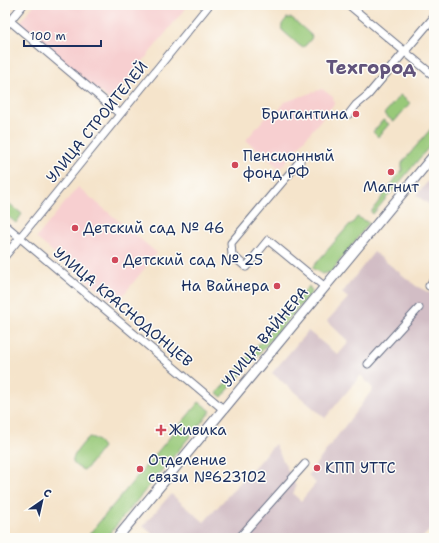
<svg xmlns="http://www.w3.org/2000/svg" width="439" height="543" font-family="'Shantell Sans',sans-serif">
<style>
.built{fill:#f7cfd0}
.industrial{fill:#d2bdc5}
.green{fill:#98c979;stroke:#5a7c6c}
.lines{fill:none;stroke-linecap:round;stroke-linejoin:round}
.minor-casing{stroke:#676e84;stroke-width:9}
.major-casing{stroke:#676e84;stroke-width:11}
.minor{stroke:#fff;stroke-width:7}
.major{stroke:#fff;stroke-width:9}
.rail{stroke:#1b2f5e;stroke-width:1.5;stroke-dasharray:6 3;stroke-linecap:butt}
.poi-dot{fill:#d1495b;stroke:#fdfcf7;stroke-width:1.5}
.labels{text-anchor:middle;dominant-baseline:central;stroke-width:3;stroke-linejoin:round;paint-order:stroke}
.poi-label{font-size:15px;fill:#1b2f5e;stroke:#fdfcf7;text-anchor:start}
.street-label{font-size:15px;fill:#1b2f5e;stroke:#fdfcf7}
.district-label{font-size:19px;font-weight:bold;fill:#62547c;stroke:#fdfcf7}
</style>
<rect width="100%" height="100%" fill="#fdfcf7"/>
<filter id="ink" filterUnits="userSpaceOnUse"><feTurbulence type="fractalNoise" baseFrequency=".025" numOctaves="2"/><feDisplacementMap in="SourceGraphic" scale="8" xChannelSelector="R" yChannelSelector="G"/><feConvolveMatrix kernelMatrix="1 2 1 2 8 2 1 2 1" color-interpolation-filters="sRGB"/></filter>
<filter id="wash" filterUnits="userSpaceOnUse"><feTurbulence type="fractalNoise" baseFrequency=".012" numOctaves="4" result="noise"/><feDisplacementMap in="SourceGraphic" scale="16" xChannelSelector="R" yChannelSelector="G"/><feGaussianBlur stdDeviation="0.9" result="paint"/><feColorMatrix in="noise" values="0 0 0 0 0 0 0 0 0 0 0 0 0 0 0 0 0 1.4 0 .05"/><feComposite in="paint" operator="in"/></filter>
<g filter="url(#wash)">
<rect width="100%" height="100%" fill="#f5e4cb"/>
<path class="built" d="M 34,5 L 188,5 L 111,101 L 18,25 Z
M 322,89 L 333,97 L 334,104 L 280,169 L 246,140 L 270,112 L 274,116 L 285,102 Z
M 78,187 L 157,253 L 116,304 L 36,238 Z"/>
<path class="industrial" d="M 433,176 L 434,177 L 434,208 L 416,195 Z
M 374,252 L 416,286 L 434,295 L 434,526 L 422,538 L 157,538 L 143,526 L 171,494 L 204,522 L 275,444 L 296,487 L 293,494 L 301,501 L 316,483 L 308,476 L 313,468 L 373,389 L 361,375 L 325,418 L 272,373 L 308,331 L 338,355 L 349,342 L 327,321 L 348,298 L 342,293 Z"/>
<path class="green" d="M 287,18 L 292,18 L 312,36 L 311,39 L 305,46 L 302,47 L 300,46 L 282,30 C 280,25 284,22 287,18 Z
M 400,95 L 410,103 L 394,122 L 384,114 Z
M 383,120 L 389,124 L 378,137 L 373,132 Z
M 434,125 L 434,141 L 373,214 L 371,212 L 402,170 L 402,163 Z
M 5,200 L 22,214 L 16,223 L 5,214 Z
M 357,217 L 369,223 L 331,272 L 322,274 L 312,268 L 350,224 L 352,224 Z
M 309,286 L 312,292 L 222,397 L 217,393 Z
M 199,402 L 211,411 L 110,533 L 105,538 L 86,538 Z
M 89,437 C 96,438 99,441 103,447 L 87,468 L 83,470 C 80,468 74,466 73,462 C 71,456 85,441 89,437 Z"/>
</g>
<g filter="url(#ink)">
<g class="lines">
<defs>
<path id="minor" d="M 349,5 L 434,76
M 10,21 L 120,114
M 5,27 L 23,5
M 349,114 L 356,105 L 368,95 L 434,17
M 300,161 L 231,243 L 232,255 L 246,267 L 268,240 L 325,287
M 5,225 L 223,409
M 5,256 L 209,5
M 429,286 L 434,280
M 368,364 L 419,308
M 239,538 L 305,464"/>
<path id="major" d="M 117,538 L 434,155"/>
</defs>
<use href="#minor" class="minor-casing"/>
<use href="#major" class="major-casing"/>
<use href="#minor" class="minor"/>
<use href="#major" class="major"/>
<path class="rail" d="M 426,538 L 434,530"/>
</g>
</g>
<g class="poi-dot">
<circle cx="356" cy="114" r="4"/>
<circle cx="235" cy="165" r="4"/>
<circle cx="391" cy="172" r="4"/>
<circle cx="75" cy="228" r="4"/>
<circle cx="115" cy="260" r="4"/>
<circle cx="277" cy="286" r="4"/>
<path d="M159 424h4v4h4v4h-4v4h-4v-4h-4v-4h4z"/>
<circle cx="317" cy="468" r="4"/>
<circle cx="140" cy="469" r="4"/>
</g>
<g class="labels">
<g class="poi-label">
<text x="348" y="114" text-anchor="end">Бригантина</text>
<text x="243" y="156">Пенсионный<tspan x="243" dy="17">фонд РФ</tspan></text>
<text x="391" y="187" text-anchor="middle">Магнит</text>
<text x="83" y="228">Детский сад № 46</text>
<text x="123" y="260">Детский сад № 25</text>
<text x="269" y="286" text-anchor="end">На Вайнера</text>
<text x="169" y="430">Живика</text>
<text x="148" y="460">Отделение<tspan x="148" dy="17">связи №623102</tspan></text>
<text x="325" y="468">КПП УТТС</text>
</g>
<g class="street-label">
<text transform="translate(97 122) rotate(-51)">УЛИЦА СТРОИТЕЛЕЙ</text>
<text transform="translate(123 307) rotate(40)">УЛИЦА КРАСНОДОНЦЕВ</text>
<text transform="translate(265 337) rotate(-50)">УЛИЦА ВАЙНЕРА</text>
</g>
<g class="district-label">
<text x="371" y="67">Техгород</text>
</g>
</g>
<rect width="439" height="543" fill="none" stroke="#fdfcf7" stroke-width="20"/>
<g transform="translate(42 501) rotate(34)" stroke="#fdfcf7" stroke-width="3" paint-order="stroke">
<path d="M0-3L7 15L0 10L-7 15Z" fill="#1b2f5e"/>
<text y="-6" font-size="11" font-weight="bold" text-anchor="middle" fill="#1b2f5e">С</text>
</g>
<path d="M24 40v6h77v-6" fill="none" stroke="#1b2f5e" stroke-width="2"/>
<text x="30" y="40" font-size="12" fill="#1b2f5e" stroke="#fdfcf7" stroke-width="3" paint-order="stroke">100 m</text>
</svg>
